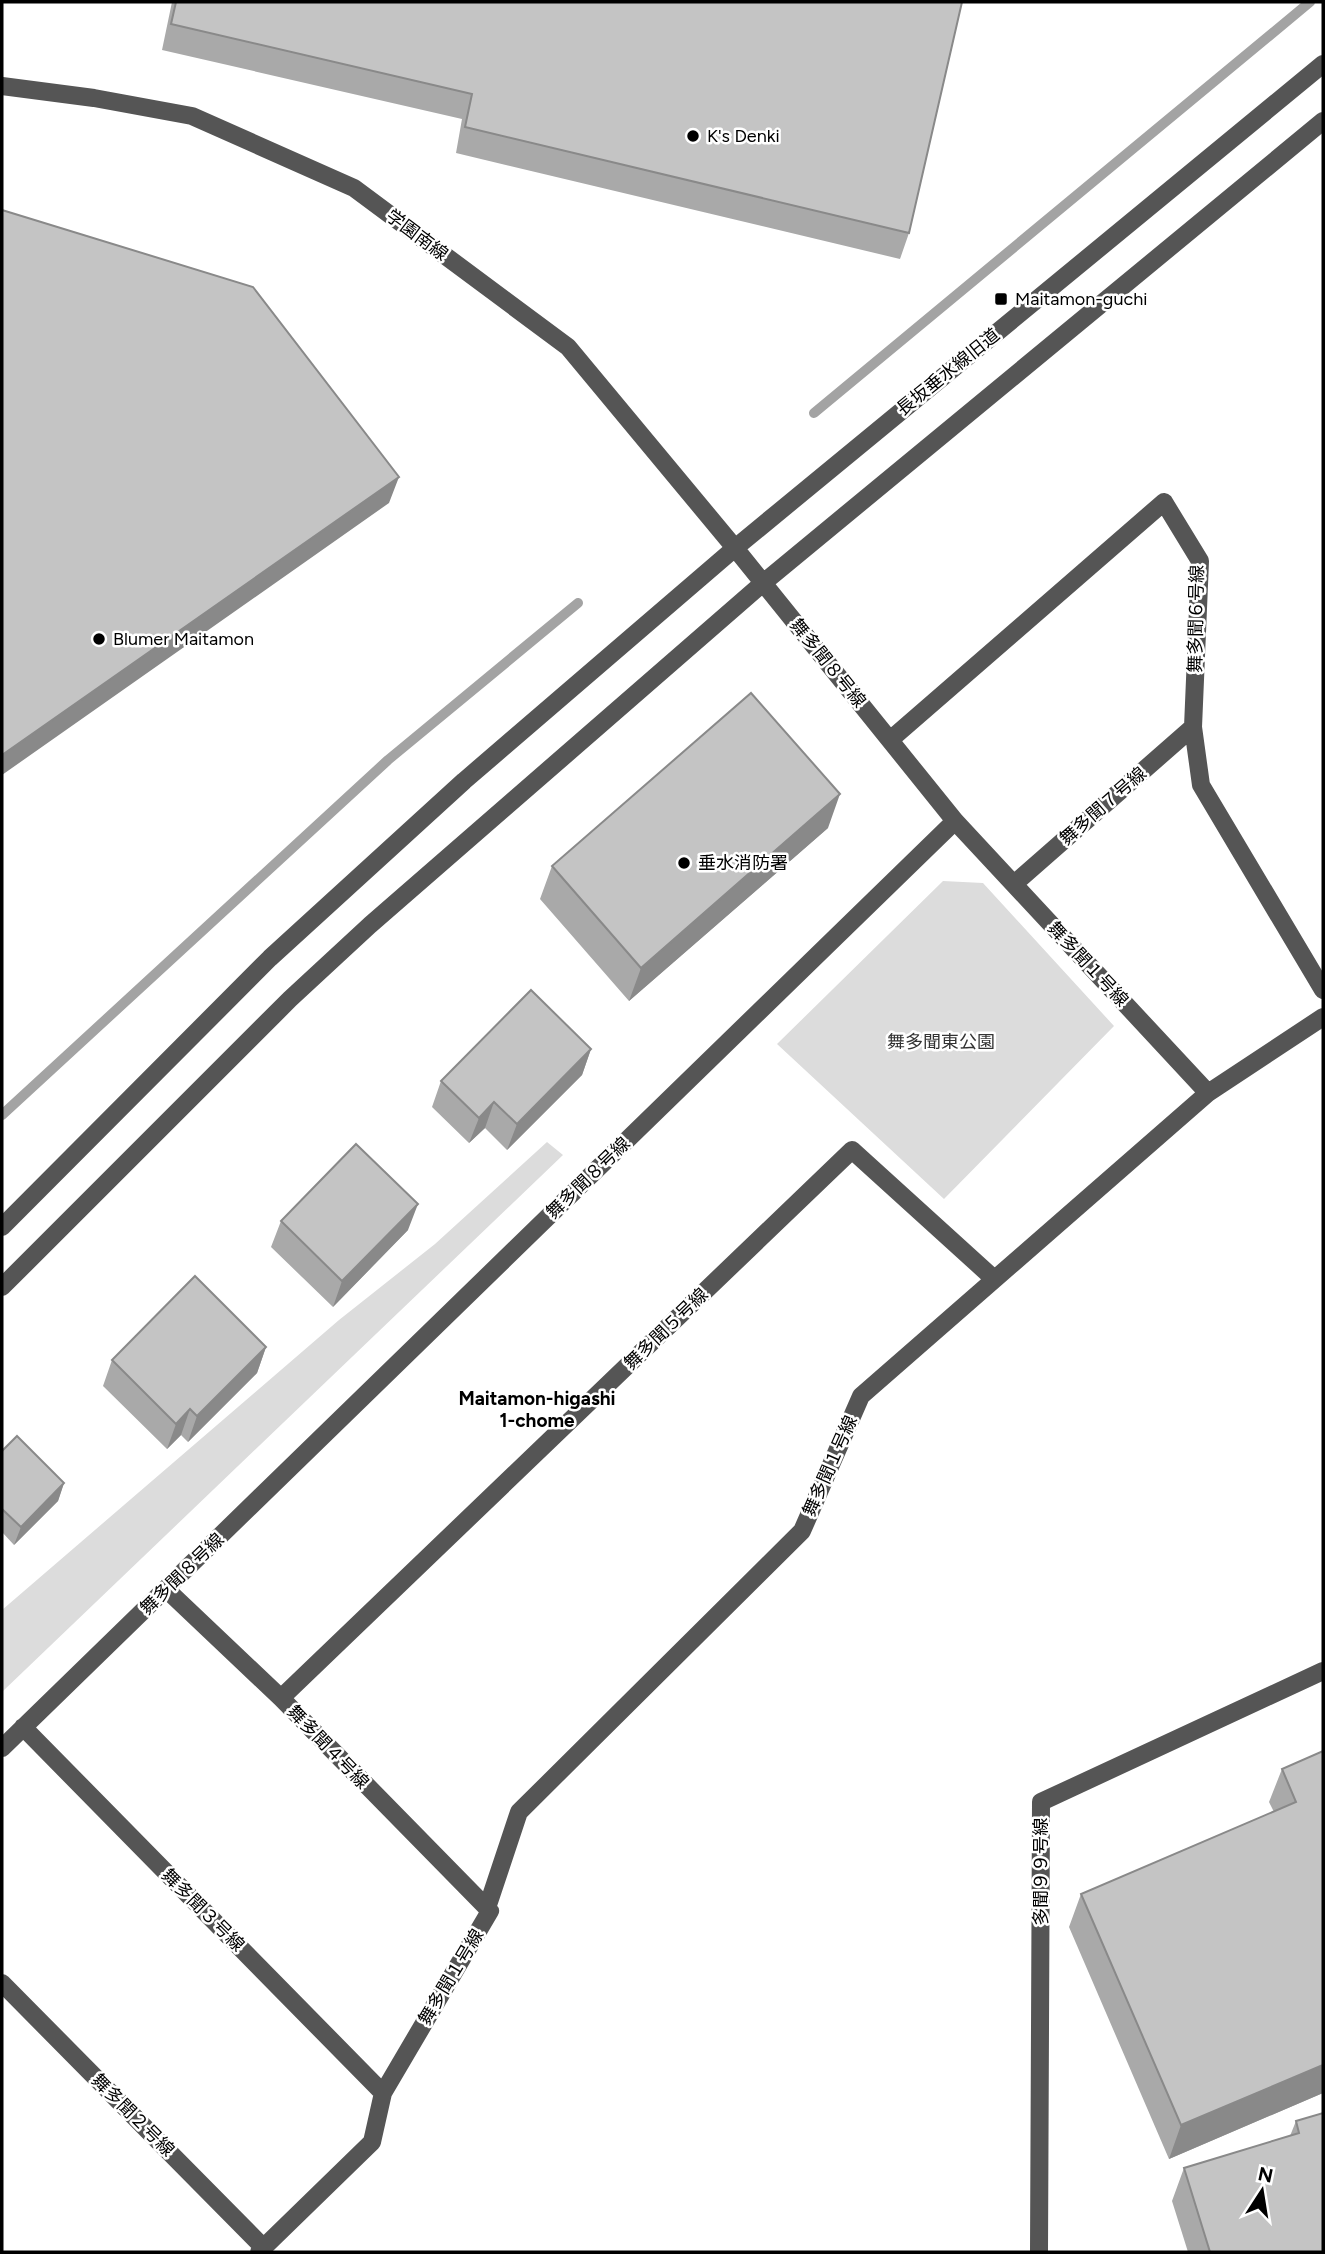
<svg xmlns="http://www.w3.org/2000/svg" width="1325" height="2254" font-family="Figtree,'Noto Sans JP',sans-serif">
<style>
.green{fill:#dcdcdc}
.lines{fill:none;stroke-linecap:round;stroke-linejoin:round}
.stream{stroke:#a3a3a3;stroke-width:10}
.minor{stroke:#555;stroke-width:18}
.wall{fill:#a9a9a9}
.shaded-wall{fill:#898989}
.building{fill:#c4c4c4;stroke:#898989;stroke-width:2}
.poi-dot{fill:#000;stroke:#fff;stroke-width:2.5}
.labels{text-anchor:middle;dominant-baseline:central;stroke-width:5;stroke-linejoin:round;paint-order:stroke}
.poi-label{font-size:18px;fill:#000;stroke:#fff;text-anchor:start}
.street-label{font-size:18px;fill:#000;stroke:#fff}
.park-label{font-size:18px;fill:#333;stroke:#fff}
.neighbourhood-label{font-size:19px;font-weight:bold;fill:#000;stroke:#fff}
</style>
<rect width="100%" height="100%" fill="#fff"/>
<path class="green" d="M 943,881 L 983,883 L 1114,1026 L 944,1199 L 777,1044 Z
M 547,1142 L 563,1155 L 2,1692 L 2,1610 L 339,1320 L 435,1244 Z"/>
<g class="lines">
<path class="stream" d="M 814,413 L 1310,2
M 2,1115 L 388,760 L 578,603"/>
<path class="minor" d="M 2,86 L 94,98 L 192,116 L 354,188 L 568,347 L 735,548 L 955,821 L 2,1748
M 890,740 L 1164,502 L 1200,561 L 1193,727 L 1201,785 L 1323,990
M 1014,884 L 1193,727
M 1208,1093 L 1323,1017
M 2,1227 L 270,958 L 464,781 L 735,548 L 1323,64
M 2,1287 L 290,999 L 370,925 L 763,583 L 1323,121
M 166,1589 L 281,1698 L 487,1908
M 281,1698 L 852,1150 L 993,1278
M 23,1727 L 383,2093
M 2,1983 L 264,2248
M 259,2252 L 372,2142 L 383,2093 L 490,1911 L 487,1908 L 519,1812 L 802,1531 L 861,1396 L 1208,1093 L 955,821
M 1039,2252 L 1041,1802 L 1323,1671"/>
</g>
<path class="wall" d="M 172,2 L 962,2 L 909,233 L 900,259 L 456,153 L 462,119 L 162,50 Z
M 828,828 L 629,1001 L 540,899 L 552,866 Z
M 591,1049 L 582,1075 L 507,1150 L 485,1128 L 469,1143 L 432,1107 L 441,1081 Z
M 281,1221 L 408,1230 L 333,1307 L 271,1247 Z
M 266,1347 L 257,1373 L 188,1442 L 181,1435 L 167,1449 L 103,1386 L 112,1360 Z
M 2,1451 L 64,1483 L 58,1501 L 14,1545 L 2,1532 Z
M 1323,1751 L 1323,2093 L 1169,2159 L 1069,1927 L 1081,1894 L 1274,1812 L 1269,1802 L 1282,1769 Z
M 1323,2113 L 1323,2252 L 1188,2252 L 1172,2201 L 1184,2168 L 1290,2136 L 1296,2121 Z"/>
<path class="shaded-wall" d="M 399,477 L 389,503 L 2,775 L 2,755 Z
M 840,794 L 828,828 L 629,1001 L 641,968 Z
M 591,1049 L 582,1075 L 507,1150 L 517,1124 Z
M 494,1102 L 485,1128 L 469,1143 L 479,1118 Z
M 418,1204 L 408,1230 L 333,1307 L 342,1281 Z
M 266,1347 L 257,1373 L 188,1442 L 197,1416 Z
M 190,1409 L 181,1435 L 167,1449 L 176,1424 Z
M 64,1483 L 58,1501 L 14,1545 L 21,1527 Z
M 1323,2065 L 1323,2093 L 1169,2159 L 1181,2125 Z"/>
<path class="building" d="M 176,2 L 962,2 L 909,233 L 465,127 L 472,94 L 171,24 Z
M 2,210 L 253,287 L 399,477 L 2,755 Z
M 751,693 L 840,794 L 641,968 L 552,866 Z
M 531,990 L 591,1049 L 517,1124 L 494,1102 L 479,1118 L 441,1081 Z
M 356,1144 L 418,1204 L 342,1281 L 281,1221 Z
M 195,1276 L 266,1347 L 197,1416 L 190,1409 L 176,1424 L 112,1360 Z
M 17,1436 L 64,1483 L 21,1527 L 3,1510 L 2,1511 L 2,1451 Z
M 1323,1751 L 1323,2065 L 1181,2125 L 1081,1894 L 1296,1802 L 1282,1769 Z
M 1323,2113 L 1323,2252 L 1210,2252 L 1184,2168 L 1299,2133 L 1296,2121 Z"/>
<g class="poi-dot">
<circle cx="693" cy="136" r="7"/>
<rect x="994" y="292" width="14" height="14" rx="3.5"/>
<circle cx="99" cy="639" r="7"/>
<circle cx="684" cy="863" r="7"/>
</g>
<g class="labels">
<g class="poi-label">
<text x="707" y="136">K's Denki</text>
<text x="1015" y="299">Maitamon-guchi</text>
<text x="113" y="639">Blumer Maitamon</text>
<text x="698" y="863">垂水消防署</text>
</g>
<g class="street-label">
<text transform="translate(417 235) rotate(37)">学園南線</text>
<text transform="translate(948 372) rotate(-39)">長坂垂水線旧道</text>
<text transform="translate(1196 619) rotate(-89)">舞多聞６号線</text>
<text transform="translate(828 663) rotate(51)">舞多聞８号線</text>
<text transform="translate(1103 806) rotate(-41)">舞多聞７号線</text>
<text transform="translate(1088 964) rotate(47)">舞多聞１号線</text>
<text transform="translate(588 1178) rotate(-44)">舞多聞８号線</text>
<text transform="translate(666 1329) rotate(-44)">舞多聞５号線</text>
<text transform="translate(830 1466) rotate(-66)">舞多聞１号線</text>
<text transform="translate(182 1574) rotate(-44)">舞多聞８号線</text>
<text transform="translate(328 1747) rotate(46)">舞多聞４号線</text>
<text transform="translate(1041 1872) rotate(-90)">多聞９９号線</text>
<text transform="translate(203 1910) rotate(45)">舞多聞３号線</text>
<text transform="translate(451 1977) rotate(-59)">舞多聞１号線</text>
<text transform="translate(133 2115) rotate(45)">舞多聞２号線</text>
</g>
<g class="park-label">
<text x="941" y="1042">舞多聞東公園</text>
</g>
<g class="neighbourhood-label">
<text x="537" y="1398">Maitamon-higashi<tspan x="537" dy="22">1-chome</tspan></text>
</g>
</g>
<rect width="1325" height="2254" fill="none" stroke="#000000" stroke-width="7"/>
<g transform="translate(1262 2191) rotate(12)" stroke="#ffffff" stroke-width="5" paint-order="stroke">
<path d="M0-5L12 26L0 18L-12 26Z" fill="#000000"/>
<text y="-10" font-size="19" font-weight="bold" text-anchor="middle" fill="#000000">N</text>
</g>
</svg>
